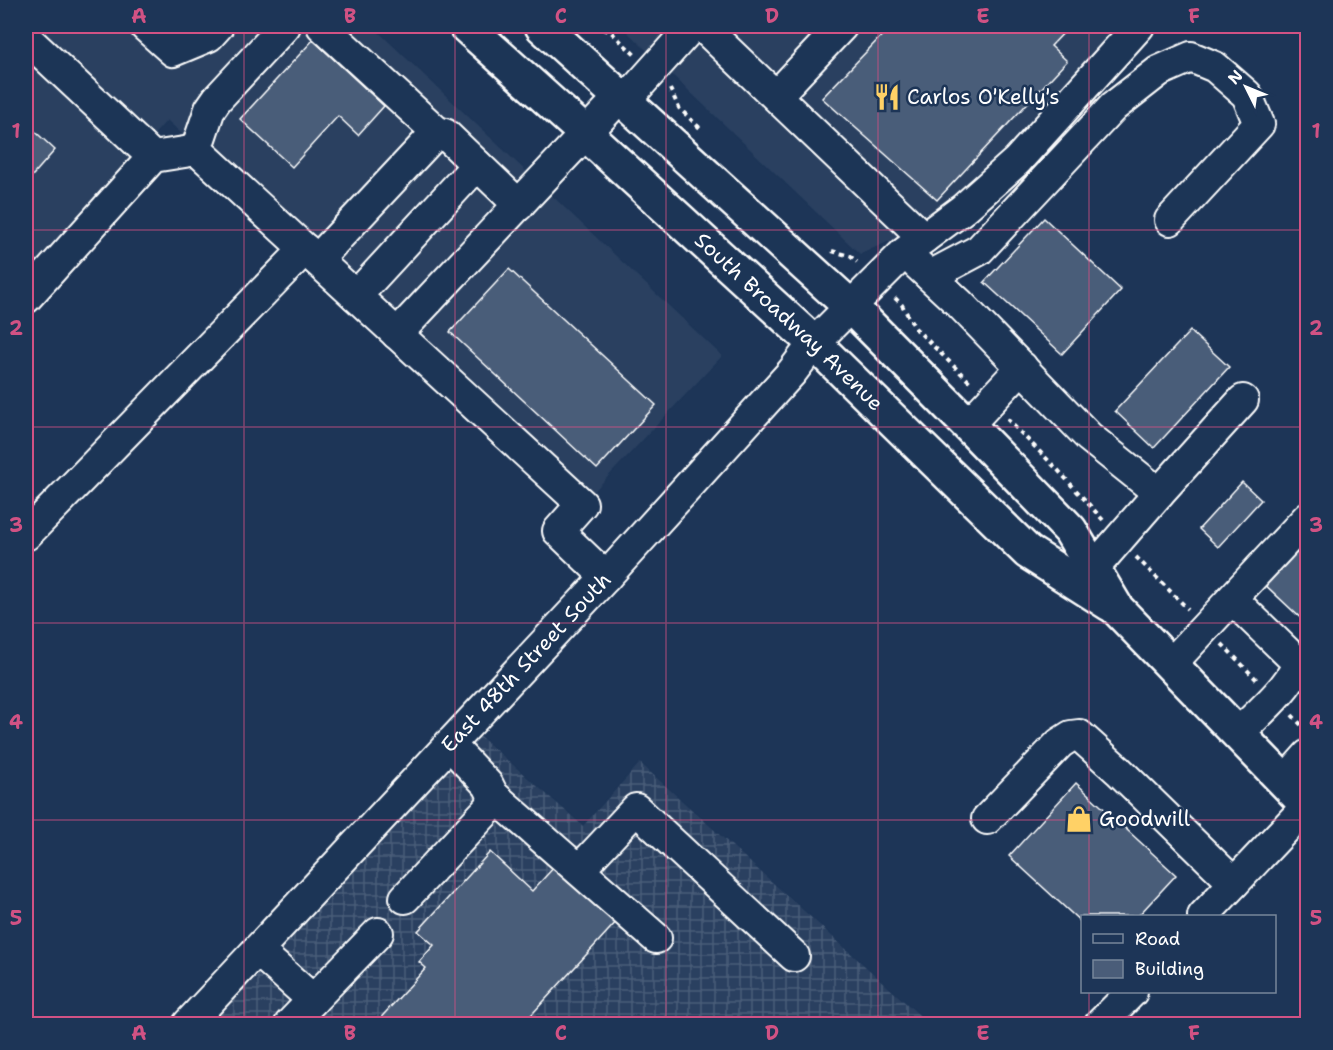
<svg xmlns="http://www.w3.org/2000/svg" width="1333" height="1050" font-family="'Shantell Sans',sans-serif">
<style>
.built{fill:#2a4161}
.industrial{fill:url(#industrial-grid)}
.building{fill:#4a5d79;stroke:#fff;stroke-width:1.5}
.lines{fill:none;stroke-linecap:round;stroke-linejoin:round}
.minor-casing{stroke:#fff;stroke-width:34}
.major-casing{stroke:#fff;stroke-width:38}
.path{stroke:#fff;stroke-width:4;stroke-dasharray:4.5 4.5;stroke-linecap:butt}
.minor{stroke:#1d3557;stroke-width:30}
.major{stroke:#1d3557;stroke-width:33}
.grid{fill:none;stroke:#d15284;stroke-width:1.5;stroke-opacity:0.55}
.labels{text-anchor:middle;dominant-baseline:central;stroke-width:5;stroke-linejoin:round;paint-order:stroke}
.poi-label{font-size:21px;fill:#fff;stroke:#1d3557;text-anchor:start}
.street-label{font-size:21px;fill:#fff;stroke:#1d3557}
.neatline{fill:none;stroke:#d15284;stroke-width:2}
.grid-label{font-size:20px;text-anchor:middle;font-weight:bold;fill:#d15284}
</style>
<defs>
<pattern id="industrial-grid" width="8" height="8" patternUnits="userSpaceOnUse" patternTransform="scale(1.5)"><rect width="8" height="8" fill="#2a4161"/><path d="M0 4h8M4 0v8" fill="none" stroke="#4a5e79"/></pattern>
</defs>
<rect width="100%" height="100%" fill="#1d3557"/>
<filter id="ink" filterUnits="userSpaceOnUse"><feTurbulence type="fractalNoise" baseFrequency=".0167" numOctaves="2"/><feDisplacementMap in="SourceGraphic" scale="12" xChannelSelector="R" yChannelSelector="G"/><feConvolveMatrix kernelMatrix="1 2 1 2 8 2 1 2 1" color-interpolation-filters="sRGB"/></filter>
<g filter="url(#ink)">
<path class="built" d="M 26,26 L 372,26 L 722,356 L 582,504 L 167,120 L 26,277 Z
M 621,26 L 1133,26 L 963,209 L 860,254 Z"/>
<path class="industrial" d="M 467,725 L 583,826 L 640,763 L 929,1024 L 191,1024 Z"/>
<path class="building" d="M 891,26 L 1070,26 L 1051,46 L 1067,61 L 937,200 L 822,98 Z
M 313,40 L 384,106 L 358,135 L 338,116 L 292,167 L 240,119 Z
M 26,123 L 55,150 L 26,183 Z
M 1044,218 L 1121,290 L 1062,354 L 984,282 Z
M 509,269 L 656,405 L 597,469 L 450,332 Z
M 1190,331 L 1229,367 L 1154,448 L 1115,411 Z
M 1242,482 L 1261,500 L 1218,547 L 1199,529 Z
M 1308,532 L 1308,625 L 1261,581 Z
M 1076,783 L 1176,875 L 1138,916 L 1082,916 L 1082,923 L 1009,856 Z
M 490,852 L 532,891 L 557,864 L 618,920 L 523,1024 L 375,1024 L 426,968 L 419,962 L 434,945 L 418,931 Z"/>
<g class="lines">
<defs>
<g id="minor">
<path d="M 145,26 L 173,51 L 209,36 L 218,26"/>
<path d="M 322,26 L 437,132"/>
<path d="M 702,26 L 924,238"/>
<path d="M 26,38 L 153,157"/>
<path d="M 776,96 L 842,26"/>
<path d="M 625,101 L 685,34 L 689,26"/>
<path d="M 196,150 L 210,109 L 217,99 L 285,26"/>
<path d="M 317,260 L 437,132 L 445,134 L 519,205"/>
<path d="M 917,264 L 960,304 L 1089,437 L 1159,493"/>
<path d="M 930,276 L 979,250 L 1113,107 L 1159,71 L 1191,57 L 1215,67 L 1247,95 L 1259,124 L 1170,220"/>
<path d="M 356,296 L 477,165"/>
<path d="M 26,298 L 153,157 L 197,150 L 582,504 L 558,531 L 606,577"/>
<path d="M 397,334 L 620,97"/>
<path d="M 968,425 L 1022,367"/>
<path d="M 26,535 L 305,249"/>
<path d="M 1093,569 L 1159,493 L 1243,400"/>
<path d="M 1232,599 L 1293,658 L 1297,666 C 1287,690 1256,715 1238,734"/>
<path d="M 1171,664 L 1308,517"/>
<path d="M 1284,782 L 1308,755"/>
<path d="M 493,795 L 656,938"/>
<path d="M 987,819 L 1060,743 L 1071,736 L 1079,735 L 1119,771 L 1234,883"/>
<path d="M 579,870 L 636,809 L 794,956"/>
<path d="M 405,898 L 491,806 L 493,795 L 488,785 L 449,744"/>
<path d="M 1203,916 L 1307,806"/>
<path d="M 257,950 L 313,1000 L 378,933"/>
<path id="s1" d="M 188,1024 L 606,577 L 792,372 L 814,343 L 904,253 L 963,209 L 1017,161 L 1139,26"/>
<path d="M 290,1024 L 313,1000"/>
<path d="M 1100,1024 L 1132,992"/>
</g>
<g id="major">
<path id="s2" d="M 466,26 L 586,134 L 814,343 L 1028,552 L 1110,604"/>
<path d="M 542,26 L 850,306 L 968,425 L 1070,530 L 1117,609 L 1308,806"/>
</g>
</defs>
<use href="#minor" class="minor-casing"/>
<use href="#major" class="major-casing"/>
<path class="path" d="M 595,26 L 611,32 L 635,55
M 670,89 L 679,108 L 702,130
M 832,251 L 850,256 L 857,262
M 895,298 L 902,305 L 915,328 L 972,384
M 1007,419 L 1057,469 L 1103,520
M 1136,557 L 1188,609
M 1222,644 L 1257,680
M 1292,715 L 1305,729"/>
<use href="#minor" class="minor"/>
<use href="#major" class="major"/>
</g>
</g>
<path class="grid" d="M 244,26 L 244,1024M 455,26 L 455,1024M 666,26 L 666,1024M 878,26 L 878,1024M 1089,26 L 1089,916M 26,230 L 1308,230M 26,427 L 1308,427M 26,623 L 1308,623M 26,820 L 1308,820M 1089,992 L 1089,1024"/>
<defs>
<symbol id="restaurant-bare" viewBox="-9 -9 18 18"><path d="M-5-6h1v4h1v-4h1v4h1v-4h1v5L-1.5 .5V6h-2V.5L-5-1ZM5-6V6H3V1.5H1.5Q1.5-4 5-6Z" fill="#ffd166" stroke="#1d3557" stroke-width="2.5" paint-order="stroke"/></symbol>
<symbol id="shop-bare" viewBox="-9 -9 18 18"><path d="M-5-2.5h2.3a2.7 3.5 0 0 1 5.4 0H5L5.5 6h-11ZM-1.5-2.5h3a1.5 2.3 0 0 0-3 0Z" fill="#ffd166" stroke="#1d3557" stroke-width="2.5" paint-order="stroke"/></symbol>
</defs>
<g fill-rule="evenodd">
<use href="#restaurant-bare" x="868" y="78" width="38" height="38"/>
<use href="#shop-bare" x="1060" y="800" width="38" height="38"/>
</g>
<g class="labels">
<g class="poi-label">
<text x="907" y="97">Carlos O'Kelly's</text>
<text x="1099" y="819">Goodwill</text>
</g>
<g class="street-label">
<text stroke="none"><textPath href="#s2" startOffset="438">South Broadway Avenue</textPath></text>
<text stroke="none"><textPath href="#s1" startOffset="495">East 48th Street South</textPath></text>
</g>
</g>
<rect width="1333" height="1050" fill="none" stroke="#1d3557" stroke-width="66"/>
<rect x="1081" y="915" width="195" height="78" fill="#1d3557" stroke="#77869a" stroke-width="1.5"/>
<rect x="1093" y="934" width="30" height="9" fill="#1d3557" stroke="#77869a" stroke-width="1.5"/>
<text x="1135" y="945" font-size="18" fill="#ffffff">Road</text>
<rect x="1093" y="960" width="30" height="18" fill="#4a5d79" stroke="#77869a" stroke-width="1.5"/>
<text x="1135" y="975" font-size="18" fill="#ffffff">Building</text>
<g transform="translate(1246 87) rotate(313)" stroke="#1d3557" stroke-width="4.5" paint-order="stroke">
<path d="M0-4.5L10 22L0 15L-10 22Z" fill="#ffffff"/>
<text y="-9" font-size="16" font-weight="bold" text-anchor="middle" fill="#ffffff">N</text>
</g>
<rect x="33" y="33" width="1267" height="984" class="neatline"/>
<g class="grid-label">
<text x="139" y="23">A</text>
<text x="350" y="23">B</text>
<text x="561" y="23">C</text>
<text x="772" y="23">D</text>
<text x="983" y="23">E</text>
<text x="1194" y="23">F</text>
<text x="16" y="138">1</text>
<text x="1316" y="138">1</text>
<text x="16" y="335">2</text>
<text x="1316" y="335">2</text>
<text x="16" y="532">3</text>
<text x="1316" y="532">3</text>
<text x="16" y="729">4</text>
<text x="1316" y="729">4</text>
<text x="16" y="925">5</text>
<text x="1316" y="925">5</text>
<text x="139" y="1040">A</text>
<text x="350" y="1040">B</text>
<text x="561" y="1040">C</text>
<text x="772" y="1040">D</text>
<text x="983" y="1040">E</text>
<text x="1194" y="1040">F</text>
</g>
</svg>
